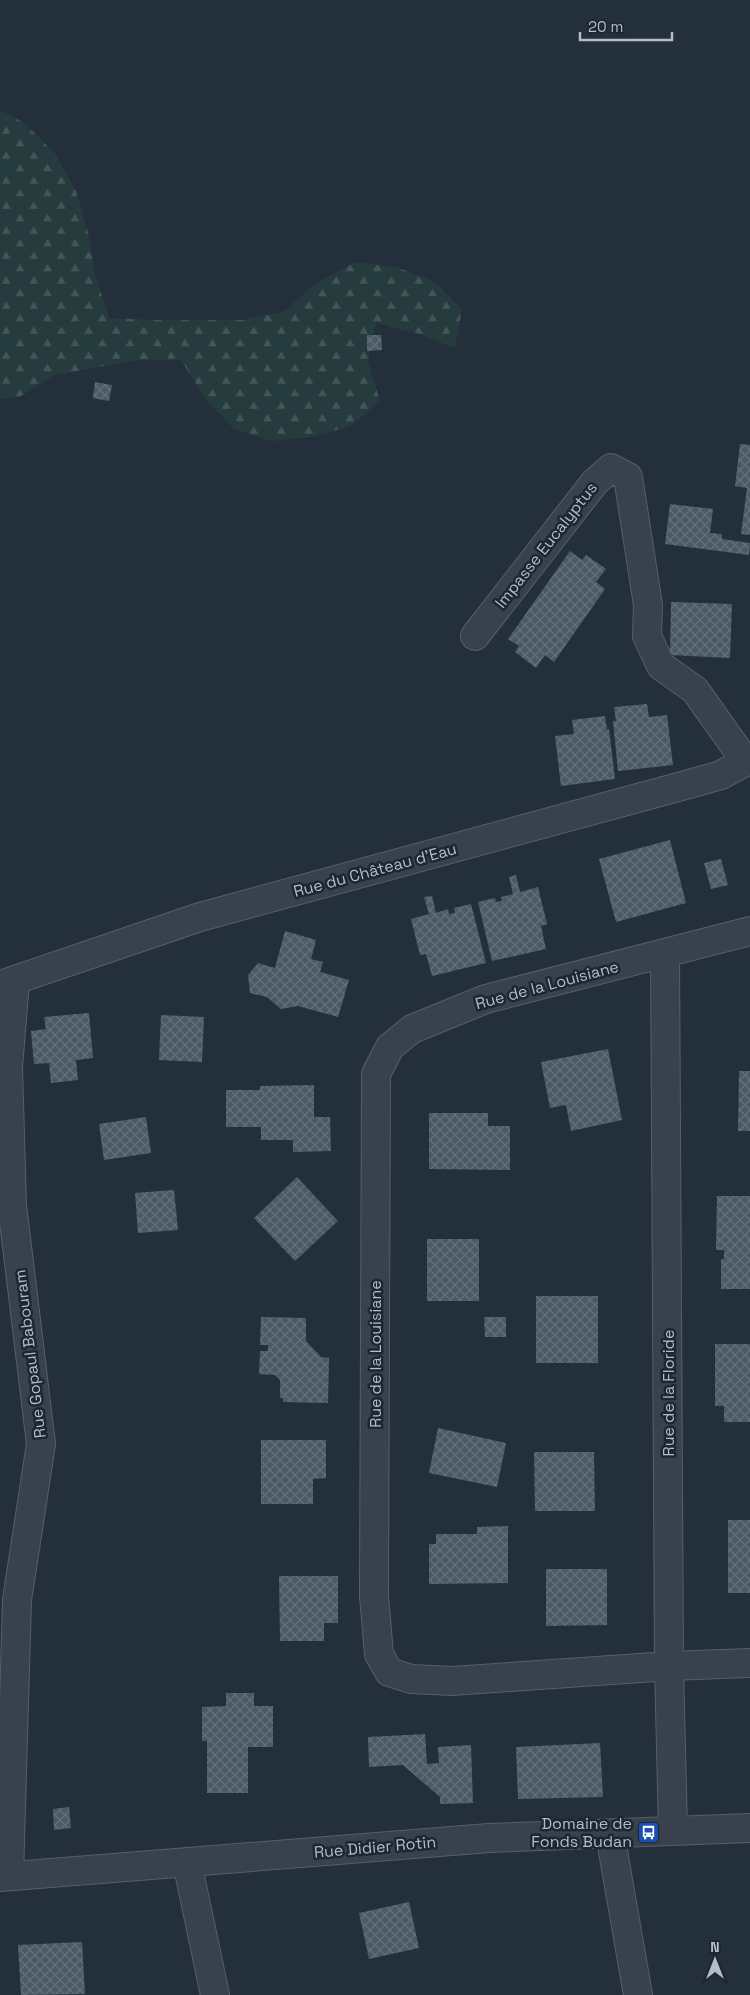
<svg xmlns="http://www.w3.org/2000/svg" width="750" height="1995" font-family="'Space Grotesk',sans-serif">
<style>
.forest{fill:url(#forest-firs)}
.building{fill:url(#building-cross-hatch)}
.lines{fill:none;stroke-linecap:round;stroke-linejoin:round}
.minor-casing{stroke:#565f6a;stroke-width:30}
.minor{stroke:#38414c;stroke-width:28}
.labels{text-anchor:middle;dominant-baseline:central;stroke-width:5;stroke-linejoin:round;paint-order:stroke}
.street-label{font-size:16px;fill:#b3bcc7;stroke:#1d2631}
.poi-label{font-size:16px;fill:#b3bcc7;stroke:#1d2631;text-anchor:end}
</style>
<defs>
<pattern id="forest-firs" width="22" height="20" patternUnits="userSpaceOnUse" patternTransform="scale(1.25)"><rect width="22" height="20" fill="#263b3d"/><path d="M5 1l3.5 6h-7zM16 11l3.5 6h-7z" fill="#435558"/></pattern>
<pattern id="building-cross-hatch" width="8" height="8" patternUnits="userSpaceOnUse" patternTransform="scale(1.25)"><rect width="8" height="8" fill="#4c5a67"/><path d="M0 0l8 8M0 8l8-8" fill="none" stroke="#63707b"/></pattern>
</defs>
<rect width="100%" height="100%" fill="#242f3c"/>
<path class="forest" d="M 0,110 L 25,123 L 56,155 L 76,191 L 88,233 L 95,274 L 109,318 L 154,320 L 244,320 L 285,311 L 316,283 L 356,262 L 396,267 L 435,282 L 462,309 L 455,348 L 419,334 L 376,323 L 368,361 L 380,401 L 351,426 L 312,437 L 272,441 L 234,429 L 205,399 L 181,360 L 138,360 L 54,375 L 20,397 L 0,399 Z"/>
<path class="building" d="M 367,335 L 381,335 L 382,350 L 367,351 Z
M 95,382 L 112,385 L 109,401 L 93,398 Z
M 740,444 L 750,445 L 750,535 L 741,534 L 747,488 L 735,486 Z
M 670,504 L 713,509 L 710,533 L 722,534 L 722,539 L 750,543 L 749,555 L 665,544 Z
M 570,551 L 582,560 L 586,555 L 606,569 L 596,582 L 605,589 L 554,662 L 545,655 L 536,668 L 515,652 L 519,646 L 508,639 Z
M 671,602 L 732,604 L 730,658 L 670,655 Z
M 647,704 L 649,717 L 667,715 L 673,765 L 618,771 L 613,721 L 616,721 L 614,707 Z
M 605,716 L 607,730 L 609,729 L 615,779 L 561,786 L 555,736 L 574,734 L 572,720 Z
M 670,840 L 686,903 L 616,922 L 599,859 Z
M 721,859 L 728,885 L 711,889 L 704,863 Z
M 516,875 L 520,892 L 538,887 L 547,924 L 541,926 L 546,949 L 492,961 L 478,902 L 495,898 L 496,902 L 502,901 L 501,897 L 513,894 L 509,877 Z
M 432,896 L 436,913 L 448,909 L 449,914 L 455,913 L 454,908 L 471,904 L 486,963 L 432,976 L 426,954 L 420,955 L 411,919 L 429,914 L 424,897 Z
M 285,931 L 316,940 L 311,959 L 323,962 L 320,972 L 349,980 L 338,1017 L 298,1006 L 281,1009 L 267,997 L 250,993 L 248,975 L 258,963 L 275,968 Z
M 89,1013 L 93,1058 L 76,1060 L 78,1080 L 51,1083 L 49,1063 L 34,1064 L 31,1031 L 46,1029 L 44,1017 Z
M 161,1015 L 204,1017 L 202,1062 L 159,1060 Z
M 608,1049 L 622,1120 L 571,1131 L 566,1105 L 550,1108 L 541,1062 Z
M 739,1071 L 750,1071 L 750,1131 L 738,1131 Z
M 314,1085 L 314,1117 L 330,1117 L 331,1151 L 293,1152 L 293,1140 L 261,1140 L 261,1127 L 226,1127 L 226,1090 L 260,1090 L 260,1086 Z
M 429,1113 L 488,1113 L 488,1126 L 510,1126 L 510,1170 L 429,1169 Z
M 146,1117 L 151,1153 L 104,1160 L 99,1124 Z
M 297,1177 L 338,1221 L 295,1261 L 254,1218 Z
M 174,1190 L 178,1230 L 138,1233 L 135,1193 Z
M 717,1196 L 750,1196 L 750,1289 L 721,1289 L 721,1259 L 724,1259 L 724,1250 L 716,1250 Z
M 427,1239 L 479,1239 L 479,1301 L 427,1301 Z
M 536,1296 L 598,1296 L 598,1363 L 536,1363 Z
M 261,1317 L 306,1318 L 306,1341 L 321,1357 L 329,1358 L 328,1403 L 283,1402 L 283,1398 L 280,1398 L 280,1380 L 275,1375 L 259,1374 L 260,1351 L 268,1351 L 268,1345 L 260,1345 Z
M 484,1317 L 506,1317 L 506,1337 L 485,1337 Z
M 715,1344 L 750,1344 L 750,1422 L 724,1422 L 724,1406 L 715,1406 Z
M 438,1428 L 506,1443 L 497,1487 L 429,1473 Z
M 261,1440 L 326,1440 L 326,1478 L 313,1479 L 313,1504 L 261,1504 Z
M 534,1452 L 594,1452 L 595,1511 L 535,1511 Z
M 728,1520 L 750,1520 L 750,1593 L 728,1593 Z
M 508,1526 L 508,1583 L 429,1584 L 429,1544 L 436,1544 L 436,1534 L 477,1534 L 477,1527 Z
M 546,1569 L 607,1569 L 607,1625 L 546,1626 Z
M 279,1576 L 338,1576 L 338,1623 L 324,1623 L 324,1641 L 280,1641 Z
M 226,1693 L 254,1693 L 254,1706 L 273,1706 L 273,1747 L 248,1747 L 248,1793 L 207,1793 L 207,1741 L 202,1741 L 202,1707 L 226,1706 Z
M 425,1734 L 427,1764 L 439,1763 L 438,1747 L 471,1745 L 473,1803 L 440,1804 L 440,1797 L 403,1765 L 369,1767 L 368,1737 Z
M 600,1743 L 603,1797 L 518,1799 L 516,1747 Z
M 69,1807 L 71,1828 L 54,1830 L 53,1809 Z
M 409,1902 L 419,1948 L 369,1959 L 359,1913 Z
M 82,1942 L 85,1994 L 21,1995 L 18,1945 Z"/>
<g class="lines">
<defs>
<path id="minor" d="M 475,636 L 595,482 L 611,468 L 628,477 L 648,605 L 647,636 L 661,666 L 695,690 L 746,762
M 750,931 L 486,999 L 412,1029 L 390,1047 L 376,1074 L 374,1596 L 379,1654 L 389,1672 L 411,1679 L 452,1681 L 669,1666 L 750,1663
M 665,954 L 669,1666 L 673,1831
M 0,985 L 200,917 L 682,786 L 721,775 L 750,759
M 610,1834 L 638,1995
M 187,1862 L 215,1995
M 9,1876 L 17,1600 L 41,1444 L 12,1205 L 8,1067 L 15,981
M 0,1877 L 489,1838 L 750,1828"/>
</defs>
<use href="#minor" class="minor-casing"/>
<use href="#minor" class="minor"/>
</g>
<defs>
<symbol id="bus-square" viewBox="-11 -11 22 22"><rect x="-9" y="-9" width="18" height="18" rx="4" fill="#1a4fb4" stroke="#1d2631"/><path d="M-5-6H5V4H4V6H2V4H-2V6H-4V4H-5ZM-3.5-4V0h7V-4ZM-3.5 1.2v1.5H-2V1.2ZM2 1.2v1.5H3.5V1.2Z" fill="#fff"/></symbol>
</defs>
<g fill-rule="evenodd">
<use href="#bus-square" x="636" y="1820" width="25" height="25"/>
</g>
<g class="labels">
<g class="street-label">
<text transform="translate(546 545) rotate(-52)">Impasse Eucalyptus</text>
<text transform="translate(375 870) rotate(-15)">Rue du Château d'Eau</text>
<text transform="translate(547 985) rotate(-15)">Rue de la Louisiane</text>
<text transform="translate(30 1354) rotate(-97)">Rue Gopaul Babouram</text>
<text transform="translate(375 1354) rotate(-90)">Rue de la Louisiane</text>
<text transform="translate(668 1393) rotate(-90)">Rue de la Floride</text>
<text transform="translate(375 1847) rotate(-5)">Rue Didier Rotin</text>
</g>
<g class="poi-label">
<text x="632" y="1823">Domaine de<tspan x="632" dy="18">Fonds Budan</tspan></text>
</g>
</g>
<g transform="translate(715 1960)" stroke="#1d2631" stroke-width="4" paint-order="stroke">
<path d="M0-4L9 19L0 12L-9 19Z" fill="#b3bcc7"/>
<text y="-8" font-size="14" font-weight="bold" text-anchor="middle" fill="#b3bcc7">N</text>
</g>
<path d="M580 32v8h92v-8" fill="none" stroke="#b3bcc7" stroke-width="2.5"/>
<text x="588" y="32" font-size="15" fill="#b3bcc7" stroke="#1d2631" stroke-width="4" paint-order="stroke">20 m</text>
</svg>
